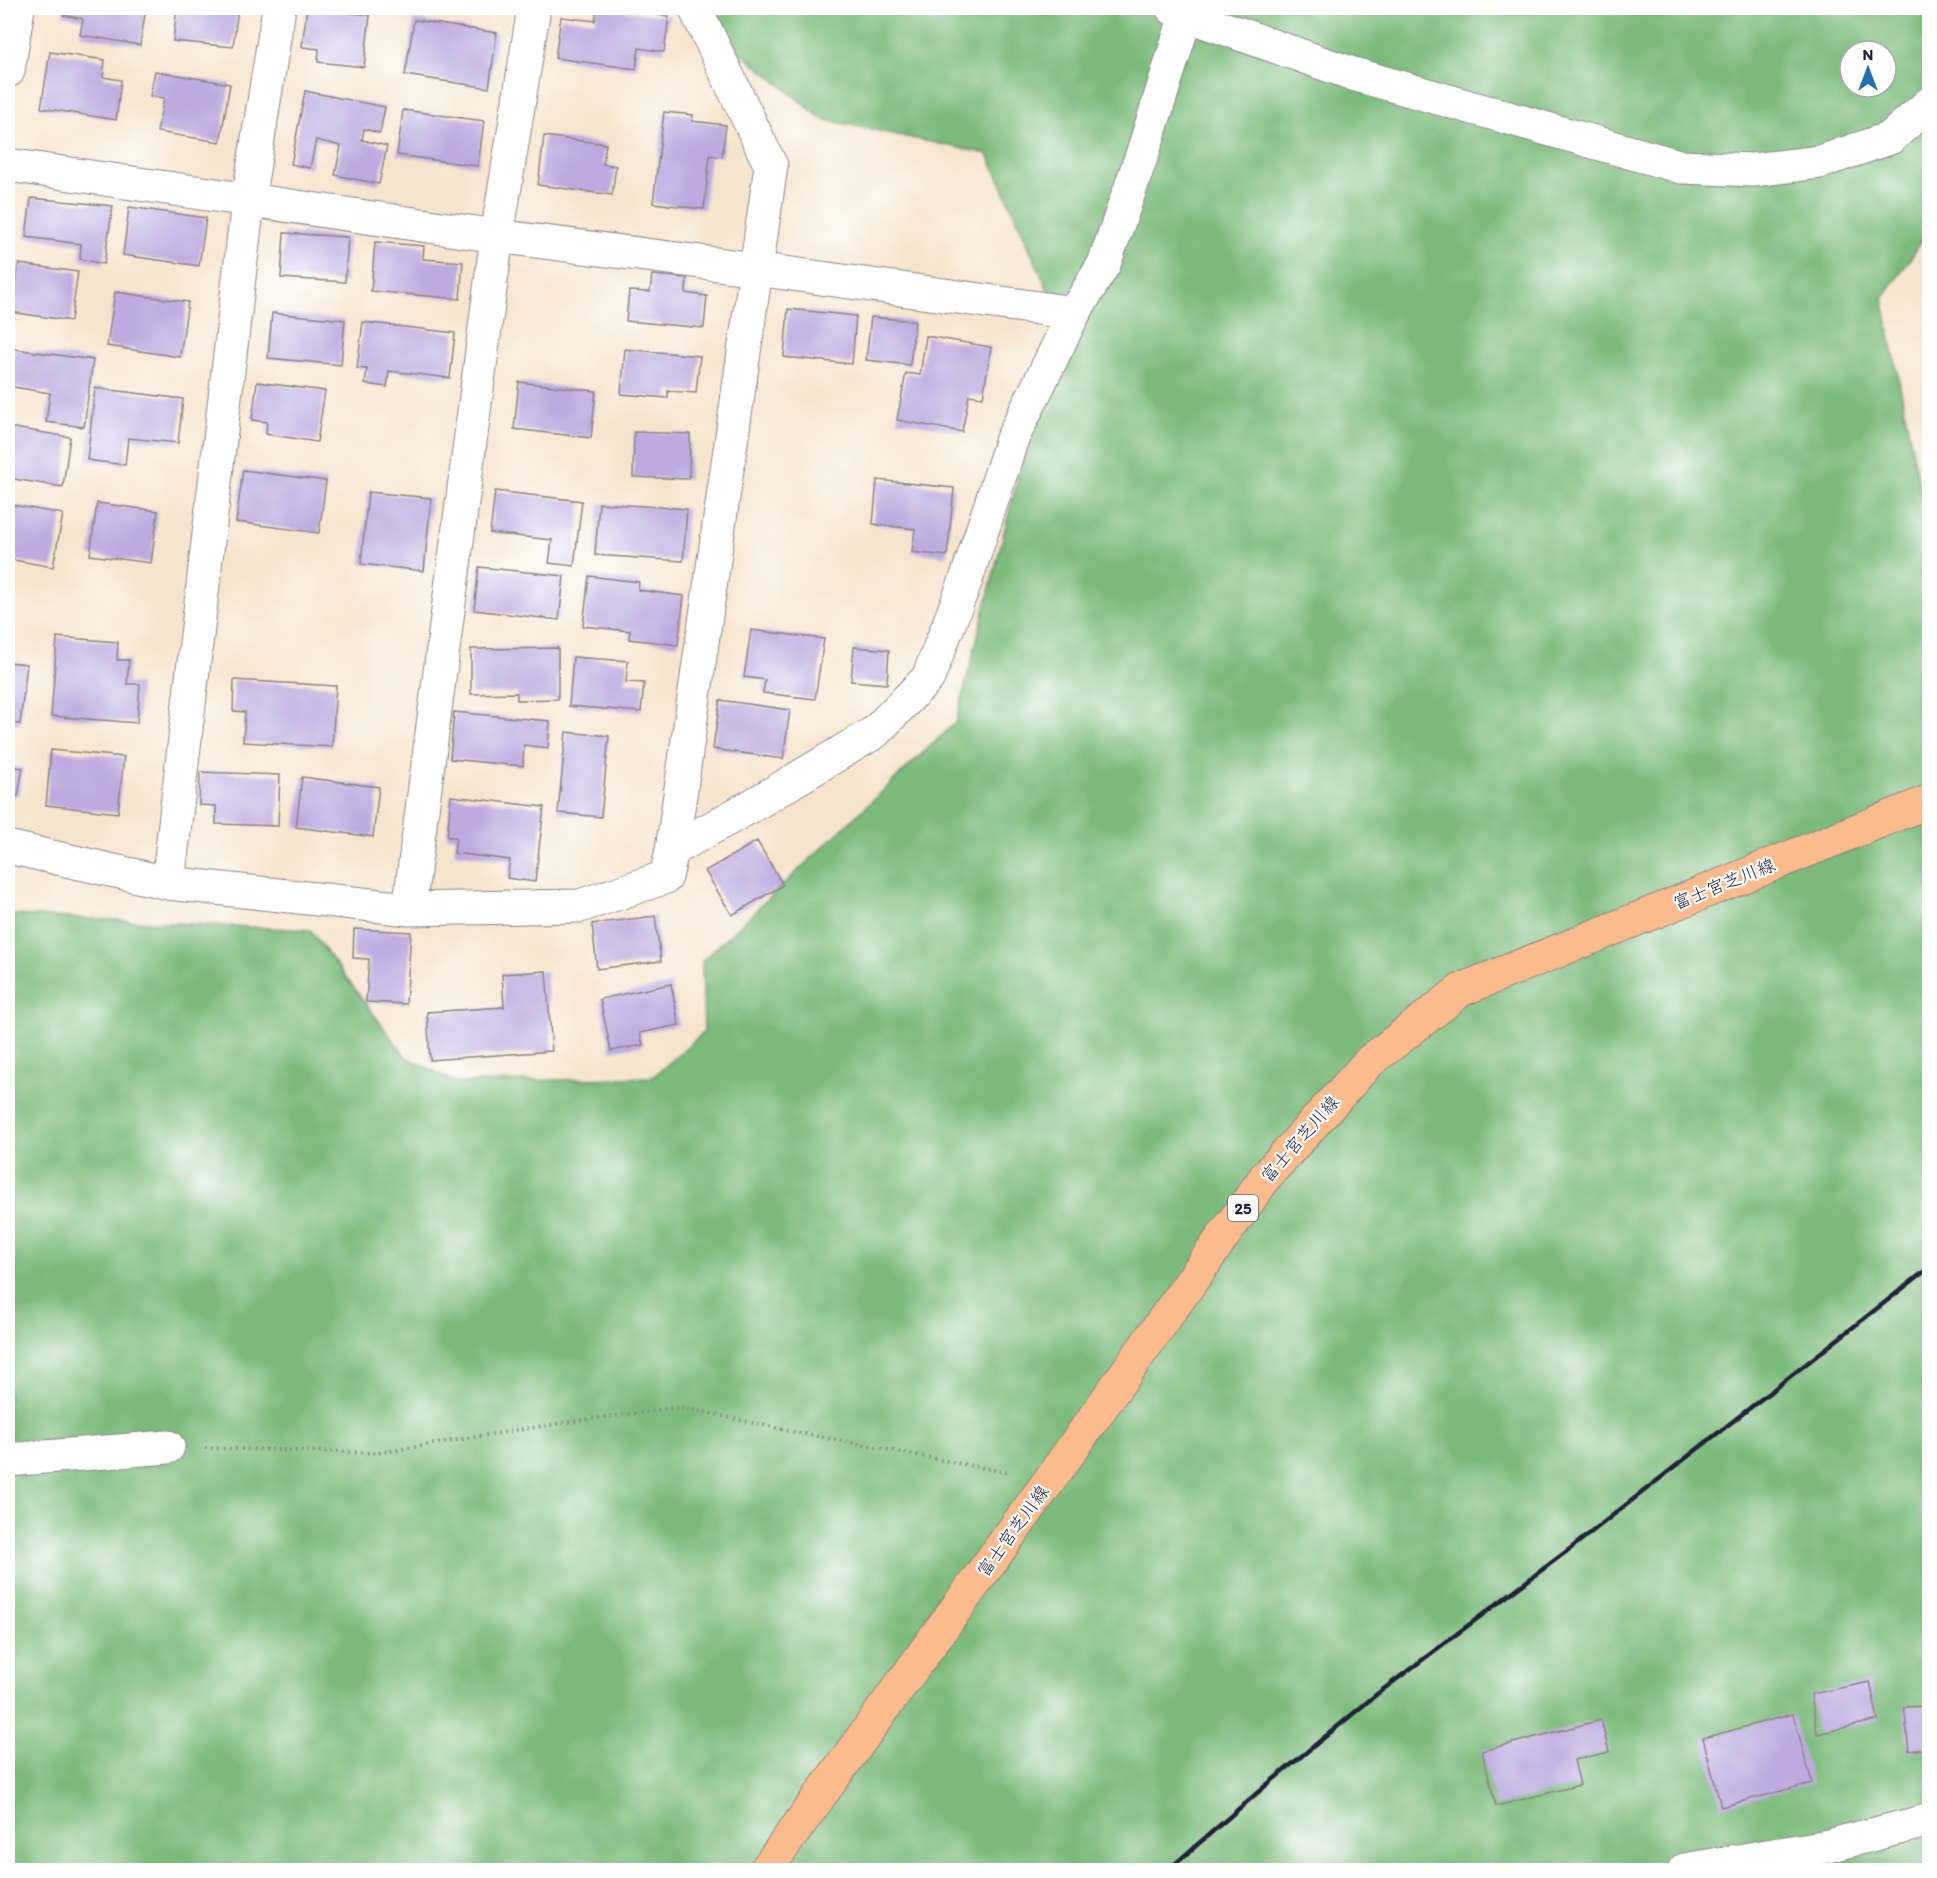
<svg xmlns="http://www.w3.org/2000/svg" width="1937" height="1878" font-family="Itim,'Klee One',sans-serif">
<style>
.forest{fill:#7cbb7b;stroke:#4f6e5b;stroke-width:1.5;fill-rule:evenodd}
.building{fill:#beaae0}
.lines{fill:none;stroke-linecap:round;stroke-linejoin:round}
.minor-casing{stroke:#8c8484;stroke-width:35}
.major-casing{stroke:#8c8484;stroke-width:35}
.path{stroke:#8c8484;stroke-width:4;stroke-dasharray:1.5 4.5;stroke-linecap:butt}
.minor{stroke:#fff;stroke-width:33}
.major{stroke:#fbbb8c;stroke-width:33}
.rail{stroke:#22223b;stroke-width:4.5}
.labels{text-anchor:middle;dominant-baseline:central;stroke-width:4.5;stroke-linejoin:round;paint-order:stroke}
.shield{fill:#fff;stroke:#646476;stroke-width:1.5}
.shield-label{font-size:16px;font-weight:bold;fill:#22223b}
.street-label{font-size:18px;fill:#22223b;stroke:#fff}
</style>
<rect width="100%" height="100%" fill="#fff"/>
<filter id="ink" filterUnits="userSpaceOnUse"><feTurbulence type="fractalNoise" baseFrequency=".0167" numOctaves="2"/><feDisplacementMap in="SourceGraphic" scale="12" xChannelSelector="R" yChannelSelector="G"/><feConvolveMatrix kernelMatrix="1 2 1 2 8 2 1 2 1" color-interpolation-filters="sRGB"/></filter>
<filter id="wash" filterUnits="userSpaceOnUse"><feTurbulence type="fractalNoise" baseFrequency=".008" numOctaves="4" result="noise"/><feDisplacementMap in="SourceGraphic" scale="24" xChannelSelector="R" yChannelSelector="G"/><feGaussianBlur stdDeviation="1.35" result="paint"/><feColorMatrix in="noise" values="0 0 0 0 0 0 0 0 0 0 0 0 0 0 0 0 0 1.4 0 .05"/><feComposite in="paint" operator="in"/></filter>
<g filter="url(#wash)">
<rect width="100%" height="100%" fill="#f6e5ce"/>
<path class="forest" d="M 686,8 L 1929,8 L 1929,231 L 1883,298 L 1930,543 L 1929,1870 L 8,1870 L 8,975 L 13,915 L 310,930 L 406,1057 L 457,1083 L 653,1077 L 704,1032 L 702,961 L 956,722 L 1059,315 L 988,154 L 822,119 ZM 1850,51 L 1886,51 L 1886,87 L 1850,87 Z"/>
<g id="blocks">
<path class="building" d="M 64,8 L 146,8 L 140,45 L 80,35 L 83,19 L 63,15 Z
M 177,8 L 238,8 L 233,47 L 173,41 Z
M 307,8 L 370,15 L 364,67 L 318,62 L 319,49 L 302,47 Z
M 597,8 L 669,16 L 664,52 L 639,48 L 636,69 L 555,58 L 561,17 L 595,21 Z
M 414,20 L 497,33 L 489,88 L 405,75 Z
M 50,52 L 105,60 L 103,77 L 121,80 L 116,120 L 41,108 Z
M 155,71 L 230,84 L 220,142 L 157,132 L 164,98 L 150,96 Z
M 305,91 L 385,107 L 380,133 L 364,129 L 362,140 L 387,146 L 379,184 L 335,175 L 341,146 L 316,140 L 310,168 L 291,164 Z
M 403,110 L 484,121 L 478,166 L 397,155 Z
M 664,112 L 693,115 L 692,121 L 726,125 L 722,157 L 710,155 L 704,209 L 653,203 Z
M 544,136 L 606,144 L 603,164 L 616,166 L 612,195 L 538,185 Z
M 31,198 L 113,206 L 104,264 L 80,259 L 81,244 L 26,237 Z
M 129,207 L 206,218 L 199,266 L 123,255 Z
M 284,233 L 348,237 L 345,282 L 281,278 Z
M 375,242 L 424,246 L 423,259 L 463,262 L 460,299 L 371,291 Z
M 19,264 L 78,272 L 71,321 L 11,312 Z
M 652,275 L 687,278 L 686,293 L 707,296 L 704,328 L 626,321 L 629,291 L 650,292 Z
M 115,292 L 188,302 L 180,357 L 107,346 Z
M 788,309 L 856,316 L 852,364 L 784,357 Z
M 272,313 L 345,320 L 341,365 L 268,358 Z
M 871,317 L 915,321 L 910,365 L 866,360 Z
M 363,322 L 455,333 L 450,378 L 389,371 L 387,387 L 365,384 L 367,369 L 357,368 Z
M 926,336 L 991,347 L 983,397 L 969,395 L 962,432 L 897,420 L 906,373 L 920,375 Z
M 8,348 L 93,360 L 84,427 L 46,422 L 50,393 L 8,386 Z
M 625,349 L 700,356 L 696,393 L 668,391 L 668,398 L 621,394 Z
M 257,382 L 325,391 L 317,442 L 266,434 L 267,422 L 252,420 Z
M 519,382 L 596,391 L 591,438 L 514,429 Z
M 95,388 L 183,399 L 178,443 L 128,438 L 125,465 L 87,460 Z
M 8,427 L 70,437 L 63,487 L 8,478 Z
M 634,432 L 690,434 L 689,479 L 633,477 Z
M 243,470 L 326,481 L 319,533 L 236,522 Z
M 877,480 L 954,488 L 947,556 L 912,552 L 915,529 L 873,524 Z
M 495,491 L 582,501 L 574,566 L 549,563 L 552,540 L 490,533 Z
M 368,492 L 431,498 L 424,571 L 361,564 Z
M 97,503 L 158,511 L 151,563 L 90,555 Z
M 599,503 L 687,509 L 683,561 L 595,555 Z
M 8,504 L 63,514 L 53,567 L 8,559 Z
M 479,567 L 564,576 L 559,620 L 474,610 Z
M 589,576 L 639,582 L 638,590 L 684,596 L 678,645 L 629,639 L 630,631 L 583,626 Z
M 751,630 L 824,639 L 815,699 L 763,693 L 765,680 L 744,677 Z
M 57,637 L 118,642 L 117,660 L 129,660 L 127,684 L 140,684 L 137,723 L 51,716 Z
M 854,647 L 889,650 L 887,684 L 851,681 Z
M 558,648 L 558,699 L 517,700 L 517,693 L 471,694 L 471,649 Z
M 573,657 L 628,661 L 626,682 L 644,683 L 641,712 L 569,706 Z
M 8,662 L 27,664 L 20,724 L 8,723 Z
M 234,680 L 336,686 L 332,747 L 243,742 L 245,712 L 233,711 Z
M 720,700 L 790,710 L 783,759 L 713,749 Z
M 454,712 L 550,721 L 548,748 L 524,745 L 523,766 L 450,759 Z
M 566,732 L 609,736 L 601,817 L 558,813 Z
M 51,750 L 124,757 L 118,813 L 46,805 Z
M 8,766 L 23,768 L 18,796 L 8,795 Z
M 200,772 L 280,775 L 278,826 L 216,824 L 216,806 L 199,805 Z
M 302,777 L 379,787 L 373,837 L 296,827 Z
M 451,796 L 544,807 L 535,882 L 507,878 L 510,860 L 454,853 L 456,837 L 447,837 Z
M 757,841 L 783,885 L 732,915 L 705,871 Z
M 655,916 L 661,961 L 597,969 L 592,924 Z
M 354,929 L 411,932 L 406,1004 L 366,1002 L 369,959 L 353,958 Z
M 546,971 L 552,1051 L 430,1060 L 427,1012 L 504,1007 L 502,974 Z
M 671,984 L 679,1025 L 640,1033 L 643,1045 L 611,1051 L 600,999 Z
M 1870,1682 L 1878,1720 L 1817,1734 L 1811,1694 Z
M 1930,1706 L 1930,1748 L 1909,1751 L 1904,1707 Z
M 1793,1714 L 1812,1783 L 1721,1807 L 1703,1738 Z
M 1601,1720 L 1609,1752 L 1574,1760 L 1580,1785 L 1496,1806 L 1482,1751 Z"/>
</g>
</g>
<g filter="url(#ink)">
<use href="#blocks" fill-opacity="0" stroke="#8c8484" stroke-width="1.5"/>
<g class="lines">
<defs>
<path id="minor" d="M 1172,8 L 1186,15 L 1353,74 L 1682,167 L 1753,170 L 1820,162 L 1890,138 L 1930,103
M 8,71 L 18,8
M 8,165 L 497,236 L 756,269 L 1074,313
M 8,847 L 168,883 L 409,909 L 580,906 L 666,877 L 672,850 L 753,805 L 875,732 L 928,678 L 967,577 L 1012,439 L 1074,313 L 1104,264 L 1144,149 L 1186,15
M 672,850 L 771,166 L 695,8
M 168,883 L 248,201 L 279,8
M 409,909 L 497,236 L 534,8
M 8,1460 L 168,1447
M 1684,1870 L 1828,1846 L 1930,1820"/>
<path id="major" d="M 766,1870 L 1049,1481 L 1266,1176 L 1369,1062 L 1461,990 L 1930,801"/>
</defs>
<use href="#minor" class="minor-casing"/>
<use href="#major" class="major-casing"/>
<path class="path" d="M 205,1448 L 378,1453 L 561,1423 L 680,1407 L 790,1431 L 1009,1473"/>
<use href="#minor" class="minor"/>
<use href="#major" class="major"/>
<path class="rail" d="M 1168,1870 L 1264,1787 L 1377,1694 L 1571,1548 L 1930,1267"/>
</g>
</g>
<g class="labels">
<rect class="shield" x="1228" y="1195" width="30" height="26" rx="4.5"/>
<g class="shield-label">
<text x="1243" y="1208">25</text>
</g>
<g class="street-label">
<text transform="translate(1724 884) rotate(-22)">富士宮芝川線</text>
<text transform="translate(1300 1139) rotate(-49)">富士宮芝川線</text>
<text transform="translate(1013 1531) rotate(-54)">富士宮芝川線</text>
</g>
</g>
<rect width="1937" height="1878" fill="none" stroke="#fff" stroke-width="30"/>
<g transform="translate(1868 69)"><circle r="28" fill="#ffffff" stroke="#a7a7b1" stroke-width="1.5"/>
<path d="M0-4.5L10 22L0 15L-10 22Z" fill="#1f6fb2"/>
<text y="-9" font-size="16" font-weight="bold" text-anchor="middle" fill="#22223b">N</text>
</g>
</svg>
